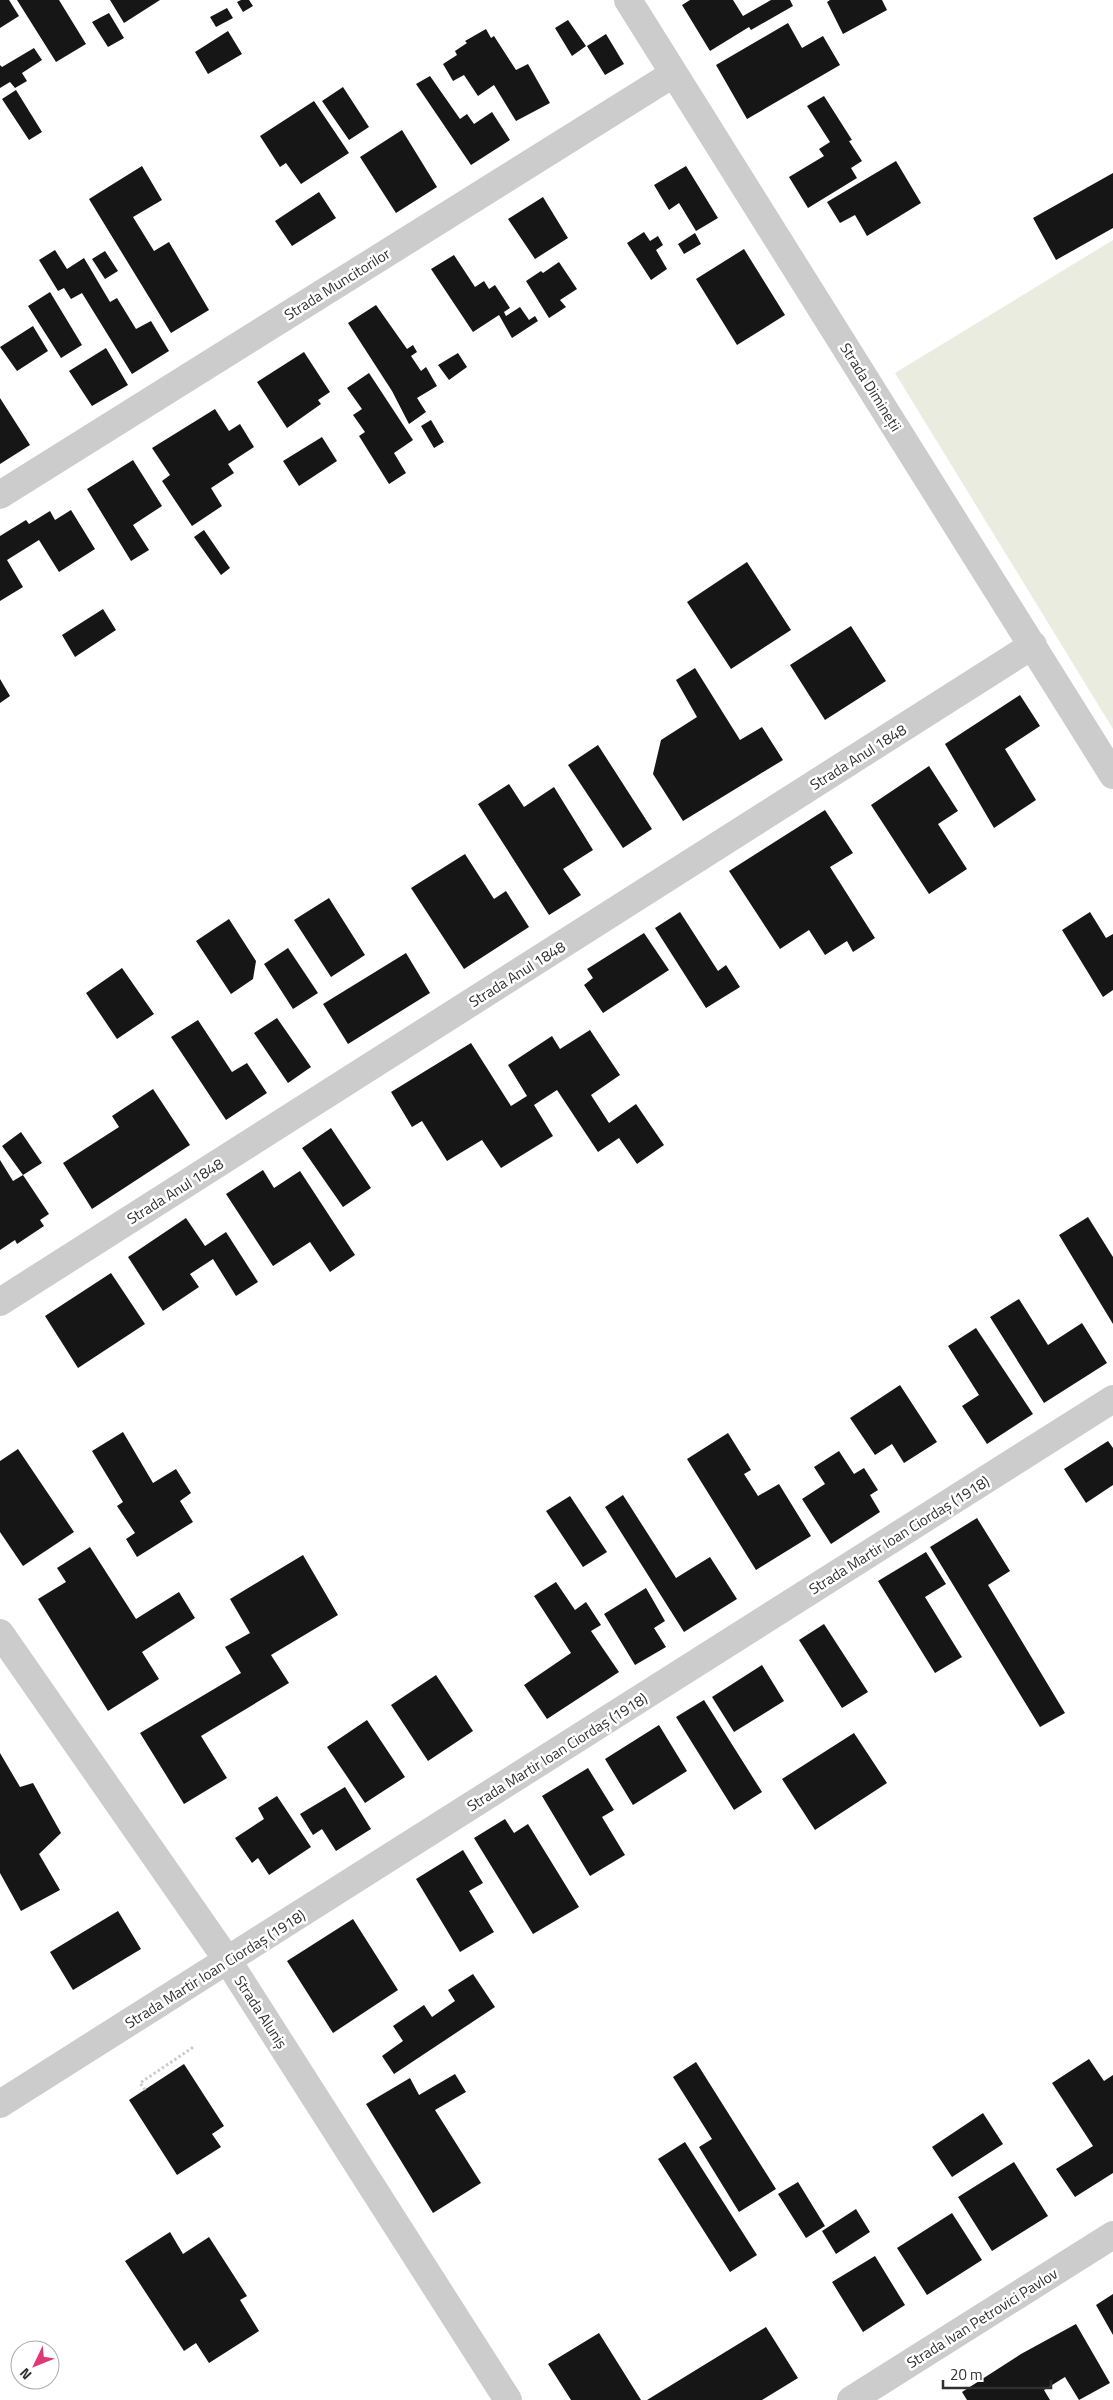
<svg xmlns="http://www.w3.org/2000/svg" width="1113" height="2400" font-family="'Titillium Web',sans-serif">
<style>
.green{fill:#e9ecde}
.building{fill:#161616}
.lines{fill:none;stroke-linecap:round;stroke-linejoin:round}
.path{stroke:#ccc;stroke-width:3;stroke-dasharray:2.5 2.5;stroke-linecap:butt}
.minor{stroke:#ccc;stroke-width:28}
.labels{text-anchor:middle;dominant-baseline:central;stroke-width:5;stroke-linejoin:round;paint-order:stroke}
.street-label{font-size:15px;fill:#2f2f2f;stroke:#fff}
</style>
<rect width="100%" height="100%" fill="#fff"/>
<path class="green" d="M 1113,240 L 1113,729 L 895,373 Z"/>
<path class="building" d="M 0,0 L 9,0 L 19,16 L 0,28 Z
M 17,0 L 59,0 L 86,44 L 56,62 Z
M 110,0 L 160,0 L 124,23 Z
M 241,0 L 249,0 L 253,6 L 243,12 L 237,2 Z
M 690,0 L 733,0 L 743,16 L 771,0 L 790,0 L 793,6 L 751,30 L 749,27 L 710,51 L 682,5 Z
M 830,0 L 882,0 L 887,10 L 843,34 L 827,2 Z
M 227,8 L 233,18 L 216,27 L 210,17 Z
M 109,13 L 124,38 L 108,47 L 92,22 Z
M 568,20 L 586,46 L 572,56 L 555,28 Z
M 788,23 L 802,48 L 823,36 L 840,65 L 747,119 L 716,65 Z
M 486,29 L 491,38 L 494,36 L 516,70 L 528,64 L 550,103 L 516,121 L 494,85 L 478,96 L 464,75 L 453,81 L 443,64 L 457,55 L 455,51 L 467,43 L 465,41 Z
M 228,31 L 242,54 L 208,74 L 195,52 Z
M 606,34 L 624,64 L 605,75 L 587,46 Z
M 34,48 L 42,60 L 22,73 L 27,81 L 15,88 L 10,82 L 0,88 L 0,65 L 2,67 Z
M 430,76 L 460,119 L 467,114 L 474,124 L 492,112 L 510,140 L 471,165 L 416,84 Z
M 343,87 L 369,127 L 349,140 L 322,101 Z
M 16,90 L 42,132 L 29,140 L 2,99 Z
M 824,96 L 852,140 L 849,141 L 862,161 L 851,168 L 857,178 L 808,208 L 789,177 L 824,156 L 819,149 L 830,142 L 807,106 Z
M 314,101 L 349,153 L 301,184 L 286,163 L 280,167 L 260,136 Z
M 402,130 L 437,187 L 396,213 L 360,157 Z
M 896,161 L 921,203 L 867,236 L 855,215 L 840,223 L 827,202 Z
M 142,166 L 162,200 L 133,217 L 154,251 L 169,242 L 209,310 L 171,333 L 89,199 Z
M 686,166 L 718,218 L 696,231 L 679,203 L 669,210 L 654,185 Z
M 1113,173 L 1113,228 L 1056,260 L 1033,218 Z
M 319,192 L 336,218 L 292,246 L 275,221 Z
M 543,197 L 568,238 L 535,259 L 508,219 Z
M 644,232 L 650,241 L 658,236 L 663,245 L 656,250 L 667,269 L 651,280 L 627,243 Z
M 695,233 L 701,244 L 684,254 L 678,244 Z
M 744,249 L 785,315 L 737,345 L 696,279 Z
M 55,250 L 67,269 L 84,258 L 110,302 L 117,298 L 136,329 L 151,321 L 169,351 L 132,374 L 82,293 L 71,299 L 64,288 L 58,291 L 39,260 Z
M 105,251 L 118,271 L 105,279 L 92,259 Z
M 454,255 L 475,287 L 484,281 L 489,289 L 495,285 L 510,308 L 504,312 L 506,316 L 520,307 L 529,320 L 535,316 L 538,321 L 512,338 L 499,315 L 473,332 L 431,269 Z
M 559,262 L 577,289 L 560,300 L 566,307 L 549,318 L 526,281 L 541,271 L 543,273 Z
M 50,292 L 82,345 L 61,358 L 28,306 Z
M 376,305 L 407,349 L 413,345 L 417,352 L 411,356 L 421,371 L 426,367 L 437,386 L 417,398 L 426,412 L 409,424 L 392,391 L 348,323 Z
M 33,326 L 48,351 L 17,371 L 0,347 Z
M 106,348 L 128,385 L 92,406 L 69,371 Z
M 304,352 L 330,392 L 318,400 L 321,404 L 287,428 L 257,382 Z
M 458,353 L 467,367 L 449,380 L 438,365 Z
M 369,373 L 413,440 L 394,453 L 406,473 L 389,484 L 359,436 L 365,432 L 353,415 L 362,409 L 347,388 Z
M 0,398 L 30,445 L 0,464 Z
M 215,409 L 229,431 L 240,424 L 254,447 L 228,464 L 234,473 L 211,488 L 222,506 L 192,526 L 162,481 L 170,475 L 152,448 Z
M 431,420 L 444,442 L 434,448 L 421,426 Z
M 322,437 L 337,461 L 299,486 L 283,461 Z
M 133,460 L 162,506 L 133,525 L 149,550 L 131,561 L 87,489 Z
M 71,510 L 95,549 L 59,572 L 39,540 L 7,560 L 23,587 L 0,601 L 0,536 L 26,520 L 29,524 L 50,511 L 55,520 Z
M 204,530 L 230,568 L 221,575 L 194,537 Z
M 747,562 L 791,630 L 731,669 L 687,602 Z
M 103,609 L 116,630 L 75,657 L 62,635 Z
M 851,626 L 886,681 L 825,720 L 790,665 Z
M 695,668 L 740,740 L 762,727 L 783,760 L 683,821 L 653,774 L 661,740 L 697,717 L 676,680 Z
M 0,679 L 10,696 L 0,703 Z
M 1020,695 L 1040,726 L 1005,749 L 1036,800 L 994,828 L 945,744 Z
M 598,745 L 652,829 L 623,848 L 568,765 Z
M 929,766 L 958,811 L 938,824 L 967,869 L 929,894 L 871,805 Z
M 509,784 L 524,807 L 554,787 L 593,850 L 563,869 L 581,895 L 549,915 L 478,804 Z
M 825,810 L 853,853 L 830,867 L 875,938 L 853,952 L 847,941 L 825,955 L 809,930 L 780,949 L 729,871 Z
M 465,854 L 494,899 L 506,891 L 529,927 L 464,969 L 411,888 Z
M 329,898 L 365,955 L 331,977 L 294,920 Z
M 680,912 L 718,971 L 726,965 L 740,987 L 706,1008 L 655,928 Z
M 1090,912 L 1106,938 L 1113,934 L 1113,990 L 1103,997 L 1062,930 Z
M 229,919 L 256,961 L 253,979 L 231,994 L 196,941 Z
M 644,933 L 669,970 L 603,1013 L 584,985 L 593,978 L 587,969 Z
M 288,948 L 318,993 L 293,1009 L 264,964 Z
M 406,953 L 430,993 L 348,1044 L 323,1004 Z
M 122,968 L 154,1014 L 117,1039 L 86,993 Z
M 277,1018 L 311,1067 L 288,1083 L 254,1033 Z
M 198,1020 L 232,1072 L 247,1063 L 267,1093 L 226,1120 L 171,1037 Z
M 590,1030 L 620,1075 L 591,1095 L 609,1123 L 636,1104 L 664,1145 L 637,1164 L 619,1138 L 598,1152 L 557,1090 L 534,1105 L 553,1136 L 501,1168 L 482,1140 L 447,1161 L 422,1121 L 412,1127 L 391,1092 L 471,1043 L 511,1106 L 527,1096 L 508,1065 L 552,1036 L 560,1049 Z
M 153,1089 L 190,1145 L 92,1209 L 63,1163 L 119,1127 L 112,1116 Z
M 331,1128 L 371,1188 L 343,1207 L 302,1148 Z
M 21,1132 L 42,1163 L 23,1175 L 2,1146 Z
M 0,1160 L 13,1181 L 23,1175 L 49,1214 L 40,1220 L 44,1226 L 17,1244 L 15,1240 L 0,1250 Z
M 263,1170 L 274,1188 L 300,1171 L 355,1255 L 330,1272 L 310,1242 L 273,1266 L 226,1194 Z
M 1088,1217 L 1113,1257 L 1113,1324 L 1059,1235 Z
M 186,1218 L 205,1246 L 226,1232 L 258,1282 L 236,1296 L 213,1259 L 190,1274 L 199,1287 L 163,1311 L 128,1257 Z
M 111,1273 L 145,1324 L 78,1368 L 45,1316 Z
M 1019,1299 L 1048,1345 L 1082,1323 L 1107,1363 L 1044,1403 L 990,1317 Z
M 976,1328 L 1033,1414 L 987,1444 L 962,1406 L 979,1395 L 948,1346 Z
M 900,1385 L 937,1442 L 904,1463 L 892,1444 L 875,1455 L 850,1418 Z
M 123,1432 L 153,1483 L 176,1469 L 191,1493 L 180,1501 L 193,1522 L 137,1557 L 126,1539 L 135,1533 L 117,1506 L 123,1502 L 92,1451 Z
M 728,1433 L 751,1470 L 744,1474 L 758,1496 L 779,1484 L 811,1536 L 756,1570 L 687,1459 Z
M 1108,1441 L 1113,1448 L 1113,1485 L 1086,1503 L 1064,1469 Z
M 18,1449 L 74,1532 L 23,1566 L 0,1532 L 0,1461 Z
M 839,1451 L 854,1474 L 864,1468 L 878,1490 L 870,1495 L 880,1512 L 831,1544 L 802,1499 L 825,1484 L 814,1467 Z
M 623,1495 L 676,1578 L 710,1557 L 737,1599 L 684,1632 L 605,1507 Z
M 570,1496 L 607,1552 L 583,1567 L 546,1511 Z
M 977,1518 L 1010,1571 L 988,1585 L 1065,1713 L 1040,1727 L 930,1547 Z
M 90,1547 L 136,1619 L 179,1592 L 195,1618 L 142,1652 L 159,1679 L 108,1711 L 38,1599 L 66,1582 L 57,1568 Z
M 926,1552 L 946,1584 L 925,1597 L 962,1657 L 935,1673 L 878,1581 Z
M 303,1555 L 338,1615 L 271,1655 L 289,1683 L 201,1736 L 227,1778 L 184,1804 L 140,1733 L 241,1673 L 225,1647 L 250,1633 L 230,1599 Z
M 556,1582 L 575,1610 L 586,1602 L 601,1625 L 591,1631 L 619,1672 L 547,1719 L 524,1685 L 571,1653 L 534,1596 Z
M 646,1588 L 665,1621 L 654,1628 L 666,1647 L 635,1665 L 604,1614 Z
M 824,1624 L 868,1692 L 842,1708 L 799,1640 Z
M 762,1665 L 784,1701 L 734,1732 L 712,1697 Z
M 436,1675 L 473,1731 L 428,1761 L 391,1705 Z
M 704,1700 L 762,1792 L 734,1810 L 676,1717 Z
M 367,1720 L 405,1777 L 365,1803 L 327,1747 Z
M 659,1725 L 687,1771 L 633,1805 L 605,1759 Z
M 854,1733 L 887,1783 L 815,1830 L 782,1779 Z
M 0,1753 L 20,1787 L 33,1783 L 61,1833 L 39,1854 L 60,1890 L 21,1911 L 0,1873 Z
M 588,1768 L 614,1810 L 602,1817 L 625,1855 L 590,1876 L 542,1796 Z
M 345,1787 L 371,1829 L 336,1851 L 322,1829 L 313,1835 L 300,1814 Z
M 277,1796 L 311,1847 L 269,1875 L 258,1858 L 252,1863 L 235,1838 L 264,1819 L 258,1808 Z
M 505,1819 L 514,1833 L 528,1824 L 579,1907 L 533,1934 L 474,1838 Z
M 463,1850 L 483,1883 L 469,1891 L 494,1932 L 460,1952 L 416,1879 Z
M 118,1911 L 141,1949 L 73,1990 L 50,1952 Z
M 353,1919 L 398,1990 L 333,2033 L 287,1961 Z
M 473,1974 L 495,2007 L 394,2074 L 382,2056 L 403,2041 L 393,2026 L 424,2005 L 432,2017 L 455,2001 L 448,1990 Z
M 1089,2059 L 1104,2081 L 1113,2075 L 1113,2173 L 1075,2197 L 1056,2169 L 1093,2146 L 1052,2083 Z
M 696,2062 L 776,2189 L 739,2212 L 699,2147 L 712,2139 L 673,2077 Z
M 184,2064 L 224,2126 L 212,2134 L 221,2147 L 177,2175 L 129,2100 Z
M 455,2074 L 466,2092 L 435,2110 L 481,2183 L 433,2213 L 366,2104 L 410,2078 L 419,2095 Z
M 983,2113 L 1003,2144 L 952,2177 L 932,2147 Z
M 685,2142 L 757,2255 L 730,2272 L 658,2159 Z
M 1014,2162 L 1048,2216 L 992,2251 L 958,2197 Z
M 798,2182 L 825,2226 L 806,2238 L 778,2194 Z
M 856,2209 L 870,2232 L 836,2254 L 822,2231 Z
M 952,2213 L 982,2260 L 927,2295 L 897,2248 Z
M 170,2232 L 183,2254 L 209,2237 L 247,2296 L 240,2300 L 259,2331 L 209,2363 L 196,2343 L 184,2351 L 125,2261 Z
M 875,2256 L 905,2305 L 863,2332 L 832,2282 Z
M 1113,2294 L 1113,2335 L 1096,2305 Z
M 1076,2324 L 1110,2383 L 1079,2400 L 1065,2377 L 1044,2390 L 1050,2400 L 967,2400 L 962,2392 L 1021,2354 Z
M 766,2327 L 798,2378 L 762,2400 L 647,2400 Z
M 599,2333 L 641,2400 L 571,2400 L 548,2364 Z"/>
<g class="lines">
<path class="path" d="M 145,2090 L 140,2083 L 195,2046"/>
<path class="minor" d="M 628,0 L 1113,775
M 0,495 L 673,74
M 0,1302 L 1033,645
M 0,1633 L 228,1961 L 508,2400
M 0,2104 L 1113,1399
M 851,2400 L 1113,2235"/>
</g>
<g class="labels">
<g class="street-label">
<text transform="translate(337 284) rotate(-32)">Strada Muncitorilor</text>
<text transform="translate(871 387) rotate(58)">Strada Dimineții</text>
<text transform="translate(858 757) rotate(-32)">Strada Anul 1848</text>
<text transform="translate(517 974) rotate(-32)">Strada Anul 1848</text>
<text transform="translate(175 1191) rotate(-32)">Strada Anul 1848</text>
<text transform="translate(899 1535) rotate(-32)">Strada Martir Ioan Ciordaș (1918)</text>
<text transform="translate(557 1752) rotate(-32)">Strada Martir Ioan Ciordaș (1918)</text>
<text transform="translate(215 1969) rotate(-32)">Strada Martir Ioan Ciordaș (1918)</text>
<text transform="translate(261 2012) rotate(57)">Strada Aluniș</text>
<text transform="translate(982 2318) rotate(-32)">Strada Ivan Petrovici Pavlov</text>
</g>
</g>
<g transform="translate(35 2365) rotate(227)"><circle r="24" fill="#ffffff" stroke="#acacac"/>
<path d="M0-4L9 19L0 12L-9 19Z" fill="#de3973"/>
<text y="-8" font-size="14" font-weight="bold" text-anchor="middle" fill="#2f2f2f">N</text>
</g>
<path d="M943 2380v8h108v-8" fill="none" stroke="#2f2f2f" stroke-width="2.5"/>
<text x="950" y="2380" font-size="15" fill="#2f2f2f" stroke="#ffffff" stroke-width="4" paint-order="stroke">20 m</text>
</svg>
